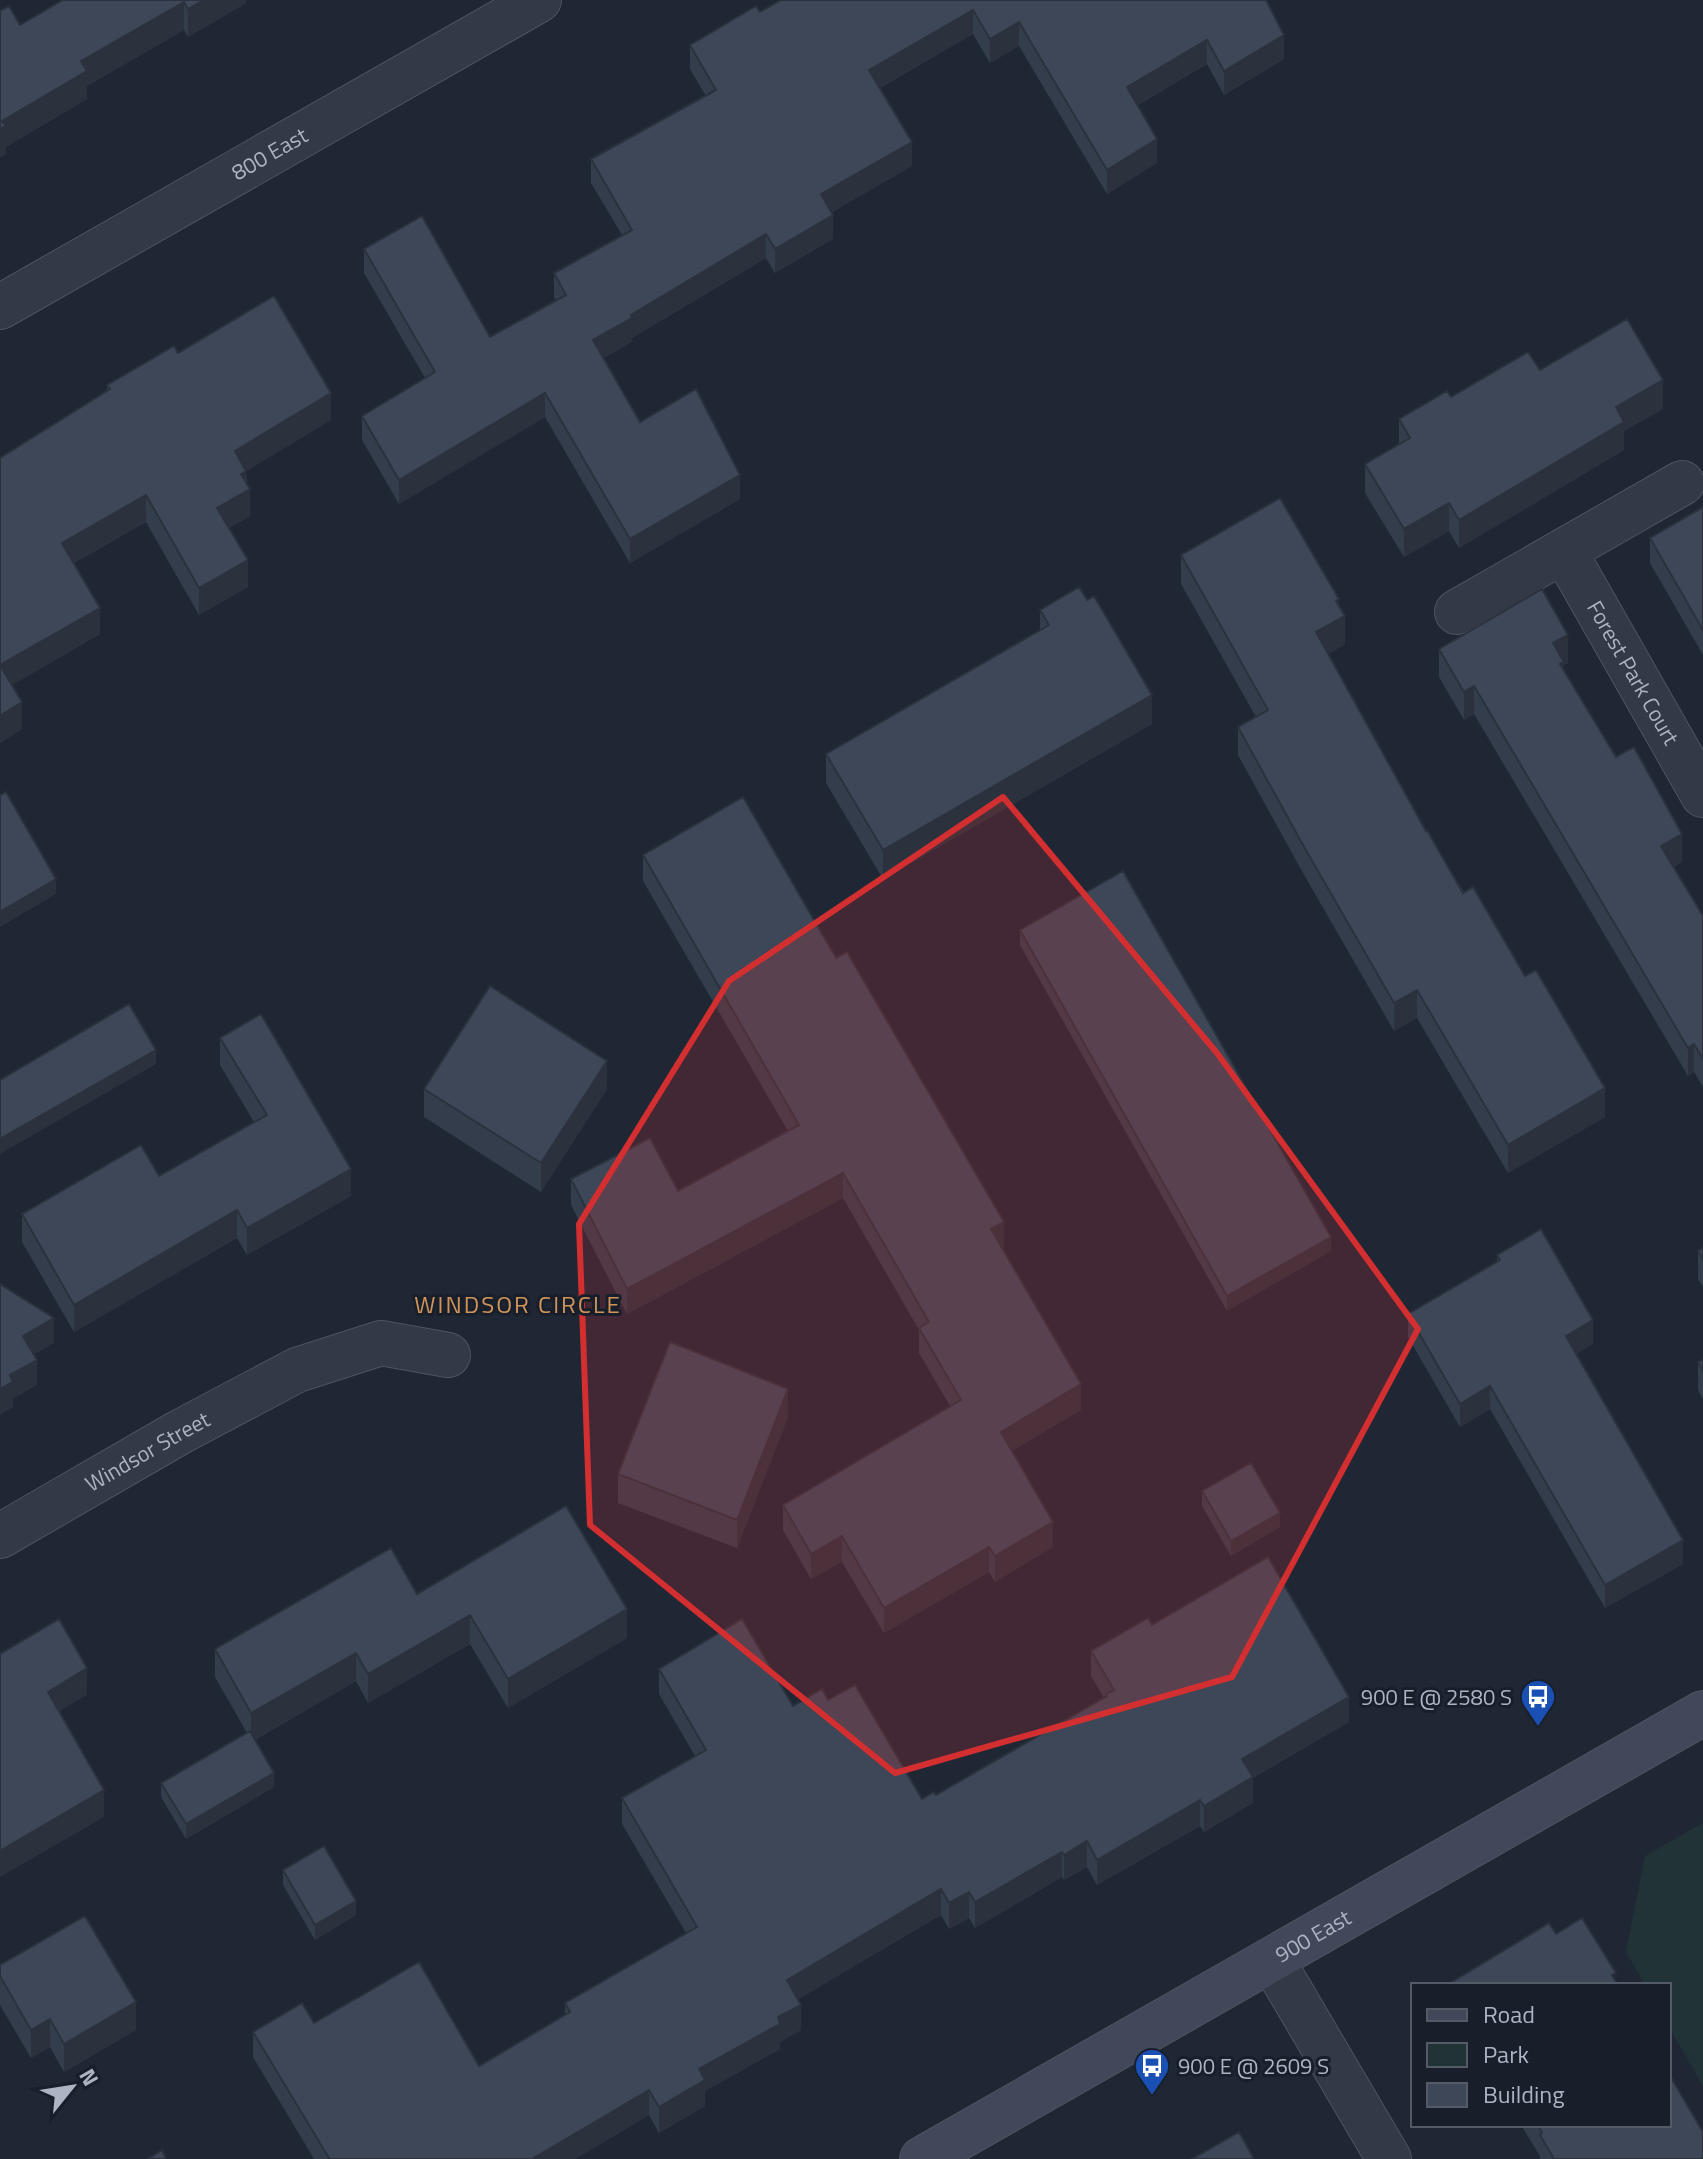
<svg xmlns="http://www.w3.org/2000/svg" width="1703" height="2159" font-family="'Titillium Web',sans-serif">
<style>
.green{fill:#213336}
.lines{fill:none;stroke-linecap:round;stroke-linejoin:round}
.street-casing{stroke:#4d5461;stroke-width:46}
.secondary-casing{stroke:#4d5461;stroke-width:46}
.street{stroke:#333946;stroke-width:44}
.secondary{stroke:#414859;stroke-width:44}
.wall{fill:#343d4c}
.shaded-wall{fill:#2b323e}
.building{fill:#3d4758;stroke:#2b323e;stroke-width:2}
.marked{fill:#d42f30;fill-opacity:0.2;stroke:#d42f30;stroke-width:6;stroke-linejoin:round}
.labels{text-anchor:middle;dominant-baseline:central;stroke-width:6;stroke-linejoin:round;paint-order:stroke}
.street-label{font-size:22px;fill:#acb4c3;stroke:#181f2a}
.poi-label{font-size:22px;fill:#acb4c3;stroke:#181f2a;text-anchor:end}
.neighbourhood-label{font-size:24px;letter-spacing:2px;fill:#d0945a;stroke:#181f2a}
</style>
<rect width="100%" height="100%" fill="#1f2735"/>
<path class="green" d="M 1703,1823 L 1703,2086 L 1669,2027 L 1669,1985 L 1645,1985 L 1626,1952 L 1645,1856 Z"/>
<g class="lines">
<defs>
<g id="street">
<path id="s1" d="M 0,307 L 539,0"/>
<path id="s2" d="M 1564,551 L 1703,795"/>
<path d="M 1457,612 L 1682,483"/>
<path id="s3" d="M 0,1536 L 180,1432 L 297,1370 L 381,1343 L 448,1355"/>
<path d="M 1272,1960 L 1389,2159"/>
</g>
<g id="secondary">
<path id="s4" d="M 922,2159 L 1703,1713"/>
</g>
</defs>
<use href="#street" class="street-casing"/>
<use href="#secondary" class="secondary-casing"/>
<use href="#street" class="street"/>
<use href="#secondary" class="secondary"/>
</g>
<path class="wall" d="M 63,0 L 246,0 L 246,3 L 188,37 L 184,30 L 87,86 L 87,99 L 6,147 L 6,154 L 0,157 L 20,25 Z
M 1266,0 L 1284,59 L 1224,95 L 1207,64 L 1138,105 L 1157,163 L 1107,194 L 1019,46 L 990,63 L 973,34 L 880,88 L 912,166 L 832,212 L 833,239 L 775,273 L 766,258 L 632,338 L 632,342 L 603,358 L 640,422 L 740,499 L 630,563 L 545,417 L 399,504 L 362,440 L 362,416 L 425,378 L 364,273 L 364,249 L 490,337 L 556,301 L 554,297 L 554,273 L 622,235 L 591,183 L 591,159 L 706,96 L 690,69 L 690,45 L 760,12 Z
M 178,353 L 331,420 L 246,471 L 250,516 L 229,528 L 248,587 L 199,615 L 146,522 L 74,563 L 100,634 L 12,685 L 22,729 L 0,743 L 0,458 L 107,391 L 107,385 Z
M 1540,370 L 1663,409 L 1624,431 L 1624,450 L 1459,548 L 1449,531 L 1404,557 L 1365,493 L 1365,464 L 1399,444 L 1399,419 L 1451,397 Z
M 1703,507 L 1703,655 L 1650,563 L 1650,538 Z
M 1181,555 L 1339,605 L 1345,644 L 1328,654 L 1426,831 L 1605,1117 L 1508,1173 L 1417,1018 L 1394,1031 L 1303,873 L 1238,755 L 1238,727 L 1256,717 L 1181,584 Z
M 1040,610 L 1152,724 L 883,879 L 826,783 L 826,754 L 1040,631 Z
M 1439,649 L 1568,663 L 1564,665 L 1564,671 L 1682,862 L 1674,867 L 1703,916 L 1703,1087 L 1694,1072 L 1688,1076 L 1474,714 L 1464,720 L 1439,677 Z
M 643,855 L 1004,1247 L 1002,1248 L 1081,1410 L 1012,1451 L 1053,1547 L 995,1582 L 989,1572 L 884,1633 L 842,1562 L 811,1579 L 783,1530 L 783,1505 L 950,1406 L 919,1353 L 919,1330 L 843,1198 L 627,1314 L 571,1205 L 571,1179 L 678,1191 L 788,1131 L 643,881 Z
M 1020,930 L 1331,1251 L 1227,1311 L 1020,945 Z
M 220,1038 L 351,1196 L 247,1255 L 237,1238 L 74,1332 L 22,1242 L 22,1214 L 159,1176 L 254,1122 L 220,1065 Z
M 424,1089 L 607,1089 L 541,1192 L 424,1117 Z
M 1703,1248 L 1703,1287 L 1698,1279 L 1698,1251 Z
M 1497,1255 L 1593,1344 L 1576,1354 L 1683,1564 L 1605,1608 L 1490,1409 L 1460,1427 L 1408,1337 L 1408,1314 L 1497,1262 Z
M 1703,1360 L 1703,1399 L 1698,1390 L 1698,1362 Z
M 788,1417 L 737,1548 L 618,1503 L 618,1474 Z
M 1202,1491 L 1280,1527 L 1231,1556 L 1202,1506 Z
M 417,1594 L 627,1638 L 508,1708 L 470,1644 L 368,1703 L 356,1681 L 255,1740 L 274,1787 L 186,1839 L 161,1797 L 161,1783 L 247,1733 L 215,1677 L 215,1649 Z
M 1152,1625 L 1349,1722 L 1253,1778 L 1253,1803 L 1204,1832 L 1200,1826 L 1097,1885 L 1087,1867 L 1064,1880 L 1062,1877 L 975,1928 L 969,1918 L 949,1929 L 941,1915 L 798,1999 L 801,2030 L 780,2042 L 780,2049 L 705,2091 L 705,2106 L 659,2133 L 649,2115 L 575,2159 L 314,2159 L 253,2057 L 253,2032 L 314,2023 L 479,2066 L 565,2015 L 565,2003 L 686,1933 L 622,1824 L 622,1798 L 695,1756 L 659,1694 L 659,1669 L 793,1706 L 828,1700 L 922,1799 L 936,1795 L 1104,1698 L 1091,1676 L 1091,1651 Z
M 283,1870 L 356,1915 L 315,1940 L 283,1885 Z
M 0,1965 L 136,2030 L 64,2072 L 50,2047 L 31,2058 L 0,2005 Z
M 1521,2125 L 1669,2125 L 1703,2159 L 1540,2159 L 1540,2156 Z"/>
<path class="shaded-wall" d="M 204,0 L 246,0 L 246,3 L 188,37 L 188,9 Z
M 184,2 L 184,30 L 87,86 L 87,99 L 6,147 L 6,154 L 0,157 L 0,129 L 2,121 L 81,61 Z
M 973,10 L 973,34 L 869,94 L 869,70 Z
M 1019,22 L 1019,46 L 990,63 L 990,39 Z
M 1284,35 L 1284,59 L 1224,95 L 1224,71 Z
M 1207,40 L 1207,64 L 1127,111 L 1127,87 Z
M 1157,139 L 1157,163 L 1107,194 L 1107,170 Z
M 912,142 L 912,166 L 821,218 L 821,194 Z
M 833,215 L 833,239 L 775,273 L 775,249 Z
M 766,234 L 766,258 L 632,338 L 632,342 L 593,364 L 593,340 L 631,315 Z
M 1663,380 L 1663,409 L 1624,431 L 1624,450 L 1459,548 L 1459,520 L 1616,407 Z
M 331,393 L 331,420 L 246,471 L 246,491 L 250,489 L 250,516 L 217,535 L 217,508 L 235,451 Z
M 545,393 L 545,417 L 399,504 L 399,480 Z
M 740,475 L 740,499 L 630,563 L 630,539 Z
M 146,495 L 146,522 L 62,570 L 62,543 Z
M 1449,503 L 1449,531 L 1404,557 L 1404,529 Z
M 248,560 L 248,587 L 199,615 L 199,588 Z
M 1339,599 L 1339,619 L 1345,616 L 1345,644 L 1316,661 L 1316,632 L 1336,601 Z
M 100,608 L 100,634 L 0,692 L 0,665 Z
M 1568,635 L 1568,663 L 1564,665 L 1564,690 L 1553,643 Z
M 1474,686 L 1474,714 L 1464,720 L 1464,692 Z
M 1152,695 L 1152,724 L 883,879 L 883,850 Z
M 22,702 L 22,729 L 0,743 L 0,716 Z
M 1682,834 L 1682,862 L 1661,874 L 1661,846 Z
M 56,879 L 56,894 L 0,927 L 0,912 Z
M 1417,990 L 1417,1018 L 1394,1031 L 1394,1003 Z
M 1694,1044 L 1694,1072 L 1688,1076 L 1688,1048 Z
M 156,1050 L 156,1064 L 0,1154 L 0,1139 Z
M 607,1061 L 607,1089 L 541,1192 L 541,1163 Z
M 1605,1088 L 1605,1117 L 1508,1173 L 1508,1145 Z
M 351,1169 L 351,1196 L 247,1255 L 247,1228 Z
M 843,1173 L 843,1198 L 627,1314 L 627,1289 Z
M 237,1210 L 237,1238 L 74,1332 L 74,1305 Z
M 1004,1222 L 1004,1247 L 991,1254 L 991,1229 Z
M 1331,1237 L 1331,1251 L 1227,1311 L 1227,1296 Z
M 54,1318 L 54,1343 L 23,1361 L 23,1336 Z
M 1593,1320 L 1593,1344 L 1566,1360 L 1566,1336 Z
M 37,1360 L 37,1385 L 13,1399 L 13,1407 L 0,1415 L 0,1389 L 10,1375 Z
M 1081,1384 L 1081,1410 L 1001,1457 L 1001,1432 Z
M 1490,1386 L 1490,1409 L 1460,1427 L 1460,1404 Z
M 788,1389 L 788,1417 L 737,1548 L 737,1520 Z
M 1280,1513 L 1280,1527 L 1231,1556 L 1231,1541 Z
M 1053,1522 L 1053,1547 L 995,1582 L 995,1556 Z
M 842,1536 L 842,1562 L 811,1579 L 811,1554 Z
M 1683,1540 L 1683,1564 L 1605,1608 L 1605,1585 Z
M 989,1547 L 989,1572 L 884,1633 L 884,1608 Z
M 627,1609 L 627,1638 L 508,1708 L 508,1679 Z
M 470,1615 L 470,1644 L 368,1703 L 368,1674 Z
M 356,1653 L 356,1681 L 251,1742 L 251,1713 Z
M 87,1668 L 87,1695 L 48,1718 L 48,1692 Z
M 1349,1697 L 1349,1722 L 1253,1778 L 1253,1803 L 1204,1832 L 1204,1806 L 1242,1759 Z
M 274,1773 L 274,1787 L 186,1839 L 186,1824 Z
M 104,1790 L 104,1817 L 0,1877 L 0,1851 Z
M 1200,1800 L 1200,1826 L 1097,1885 L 1097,1860 Z
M 1087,1841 L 1087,1867 L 1064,1880 L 1064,1855 Z
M 1062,1852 L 1062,1877 L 975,1928 L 975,1902 Z
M 941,1889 L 941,1915 L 787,2006 L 787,1980 Z
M 969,1892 L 969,1918 L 949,1929 L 949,1903 Z
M 356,1901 L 356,1915 L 315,1940 L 315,1925 Z
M 136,2002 L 136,2030 L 64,2072 L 64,2044 Z
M 801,2005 L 801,2030 L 780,2042 L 780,2049 L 705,2091 L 705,2106 L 659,2133 L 659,2107 L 699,2069 L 778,2017 Z
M 50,2019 L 50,2047 L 31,2058 L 31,2030 Z
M 649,2090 L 649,2115 L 575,2159 L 532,2159 Z"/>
<path class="building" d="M 63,0 L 204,0 L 188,9 L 184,2 L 81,61 L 87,71 L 2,121 L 6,126 L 0,129 L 0,11 L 9,6 L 20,25 Z
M 781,0 L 1266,0 L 1284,35 L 1224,71 L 1207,40 L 1127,87 L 1157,139 L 1107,170 L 1019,22 L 990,39 L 973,10 L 869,70 L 912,142 L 821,194 L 833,215 L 775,249 L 766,234 L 631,315 L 632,318 L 593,340 L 640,422 L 696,389 L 740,475 L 630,539 L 545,393 L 399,480 L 362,416 L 435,372 L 364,249 L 422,216 L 490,337 L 566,295 L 554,273 L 632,230 L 591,159 L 716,90 L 690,45 L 756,6 L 760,12 Z
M 274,296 L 331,393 L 235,451 L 246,471 L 241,474 L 250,489 L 217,508 L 248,560 L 199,588 L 146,495 L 62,543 L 100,608 L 0,665 L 22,702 L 0,716 L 0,458 L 110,389 L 107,385 L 174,346 L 178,353 Z
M 1627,319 L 1663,380 L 1616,407 L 1624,422 L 1459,520 L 1449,503 L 1404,529 L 1365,464 L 1410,438 L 1399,419 L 1447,391 L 1451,397 L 1528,352 L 1540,370 Z
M 1280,498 L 1339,599 L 1336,601 L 1345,616 L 1316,632 L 1426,831 L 1427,830 L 1463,893 L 1473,887 L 1525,976 L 1536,970 L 1605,1088 L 1508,1145 L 1417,990 L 1394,1003 L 1303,845 L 1238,727 L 1268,710 L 1181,555 Z
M 1703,507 L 1703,630 L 1650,538 Z
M 1079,587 L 1087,600 L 1094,596 L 1152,695 L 883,850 L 826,754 L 1049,625 L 1040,610 Z
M 1542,589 L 1568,635 L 1553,643 L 1564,662 L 1560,664 L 1616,757 L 1634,747 L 1682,834 L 1661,846 L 1703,916 L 1703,1059 L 1694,1044 L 1688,1048 L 1474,686 L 1464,692 L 1439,649 Z
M 6,792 L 56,879 L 0,912 L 0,795 Z
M 743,797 L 836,958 L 847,952 L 1004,1222 L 991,1229 L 1081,1384 L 1001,1432 L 1053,1522 L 995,1556 L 989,1547 L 884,1608 L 842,1536 L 811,1554 L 783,1505 L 961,1400 L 919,1328 L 929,1322 L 843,1173 L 627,1289 L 571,1179 L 650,1138 L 678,1191 L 799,1125 L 643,855 Z
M 1123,871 L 1331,1237 L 1227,1296 L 1020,930 Z
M 490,986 L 607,1061 L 541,1163 L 424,1089 Z
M 129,1004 L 156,1050 L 0,1139 L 0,1080 Z
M 261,1014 L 351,1169 L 247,1228 L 237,1210 L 74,1305 L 22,1214 L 141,1145 L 159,1176 L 267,1115 L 220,1038 Z
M 1541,1229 L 1593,1320 L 1566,1336 L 1683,1540 L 1605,1585 L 1490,1386 L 1460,1404 L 1408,1314 L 1500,1260 L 1497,1255 Z
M 1703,1248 L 1703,1259 L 1698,1251 Z
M 0,1284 L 54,1318 L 23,1336 L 37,1360 L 10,1375 L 13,1382 L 0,1389 Z
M 670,1342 L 788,1389 L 737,1520 L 618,1474 Z
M 1703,1360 L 1703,1371 L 1698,1362 Z
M 1251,1463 L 1280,1513 L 1231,1541 L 1202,1491 Z
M 566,1506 L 627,1609 L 508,1679 L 470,1615 L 368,1674 L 356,1653 L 251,1713 L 215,1649 L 391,1548 L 417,1594 Z
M 1268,1557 L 1349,1697 L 1242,1759 L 1253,1777 L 1204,1806 L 1200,1800 L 1097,1860 L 1087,1841 L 1064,1855 L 1062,1852 L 975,1902 L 969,1892 L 949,1903 L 941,1889 L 787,1980 L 801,2005 L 778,2017 L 780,2024 L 699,2069 L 705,2080 L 659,2107 L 649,2090 L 532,2159 L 327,2159 L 329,2158 L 253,2032 L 302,2003 L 314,2023 L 419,1962 L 479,2066 L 570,2012 L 565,2003 L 697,1927 L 622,1798 L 706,1750 L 659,1669 L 742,1619 L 793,1706 L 822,1689 L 828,1700 L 855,1685 L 922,1799 L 934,1792 L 936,1795 L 1107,1696 L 1106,1694 L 1114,1690 L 1091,1651 L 1148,1618 L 1152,1625 Z
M 59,1619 L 87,1668 L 48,1692 L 104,1790 L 0,1851 L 0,1654 Z
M 250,1731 L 274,1773 L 186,1824 L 161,1783 Z
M 324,1846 L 356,1901 L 315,1925 L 283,1870 Z
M 85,1916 L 136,2002 L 64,2044 L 50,2019 L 31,2030 L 0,1976 L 0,1965 Z
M 1582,1918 L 1616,1973 L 1612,1975 L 1618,1985 L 1453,1985 L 1452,1982 L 1549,1923 L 1556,1934 Z
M 1669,2074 L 1703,2132 L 1703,2159 L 1554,2159 L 1540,2135 L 1542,2133 L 1538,2125 L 1669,2125 Z
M 1239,2132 L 1254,2159 L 1192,2159 Z
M 162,2150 L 166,2159 L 148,2159 Z"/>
<path class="marked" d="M 1003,797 L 1217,1053 L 1418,1329 L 1232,1677 L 895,1773 L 590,1525 L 579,1224 L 729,981 Z"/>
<defs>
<symbol id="bus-pin" viewBox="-11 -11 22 30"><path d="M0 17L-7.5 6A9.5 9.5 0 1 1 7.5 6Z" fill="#1a4fb4" stroke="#181f2a"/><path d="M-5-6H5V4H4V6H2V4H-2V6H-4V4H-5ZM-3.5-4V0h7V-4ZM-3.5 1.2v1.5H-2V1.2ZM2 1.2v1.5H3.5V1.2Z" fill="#fff"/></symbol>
</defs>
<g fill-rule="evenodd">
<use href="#bus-pin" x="1518" y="1677" width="40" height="54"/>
<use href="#bus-pin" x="1132" y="2046" width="40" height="54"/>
</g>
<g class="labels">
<g class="street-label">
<text stroke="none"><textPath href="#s1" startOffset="310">800 East</textPath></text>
<text stroke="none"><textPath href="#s2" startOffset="140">Forest Park Court</textPath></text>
<text stroke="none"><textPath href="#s3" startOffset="170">Windsor Street</textPath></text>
<text stroke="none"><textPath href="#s4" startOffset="450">900 East</textPath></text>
</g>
<g class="poi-label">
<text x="1512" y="1697">900 E @ 2580 S</text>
<text x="1178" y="2066" text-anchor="start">900 E @ 2609 S</text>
</g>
<g class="neighbourhood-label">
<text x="518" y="1304">WINDSOR CIRCLE</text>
</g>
</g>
<rect x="1411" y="1983" width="260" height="144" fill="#181f2a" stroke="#535b67" stroke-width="2"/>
<rect x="1427" y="2009" width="40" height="12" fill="#414859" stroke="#535b67" stroke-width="2"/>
<text x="1483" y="2023" font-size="24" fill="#acb4c3">Road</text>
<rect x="1427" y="2043" width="40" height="24" fill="#213336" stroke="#535b67" stroke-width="2"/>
<text x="1483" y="2063" font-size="24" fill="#acb4c3">Park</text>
<rect x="1427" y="2083" width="40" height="24" fill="#3d4758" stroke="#535b67" stroke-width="2"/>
<text x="1483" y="2103" font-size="24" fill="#acb4c3">Building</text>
<g transform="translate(72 2087) rotate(60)" stroke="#181f2a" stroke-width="6" paint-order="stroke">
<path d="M0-6L14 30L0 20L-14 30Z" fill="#acb4c3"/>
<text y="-12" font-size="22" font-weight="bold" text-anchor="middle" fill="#acb4c3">N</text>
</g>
</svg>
